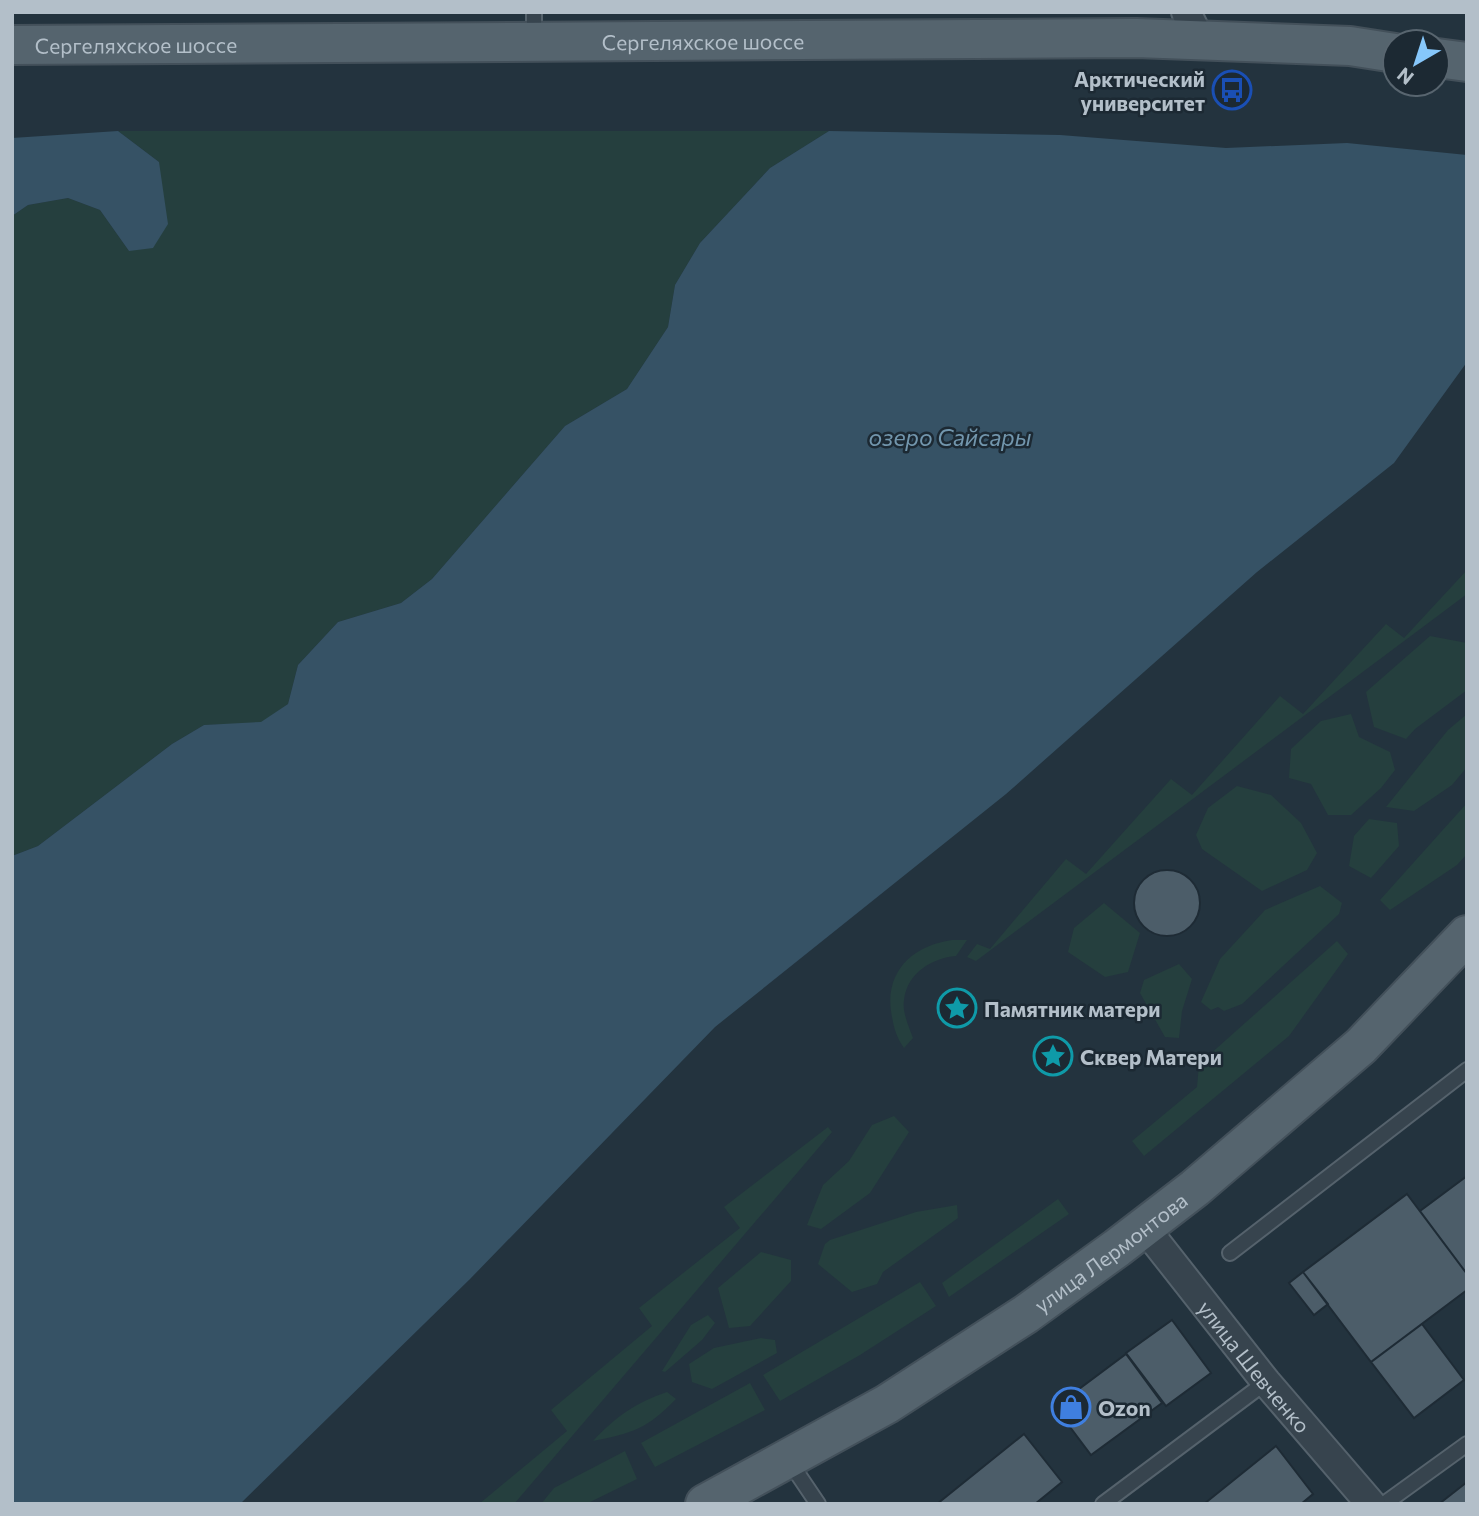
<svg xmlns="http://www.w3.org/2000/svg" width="1479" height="1516" font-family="Commissioner,sans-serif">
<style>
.green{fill:#253f3e}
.water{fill:#365265}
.building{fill:#4c5d69;stroke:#1e2b35;stroke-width:2}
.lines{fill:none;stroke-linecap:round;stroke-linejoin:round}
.lane-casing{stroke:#55626c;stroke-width:18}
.street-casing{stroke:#55626c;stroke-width:32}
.primary-casing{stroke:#43505a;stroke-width:42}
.lane{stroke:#37444e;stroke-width:14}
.street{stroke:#37444e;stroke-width:28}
.primary{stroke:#55646e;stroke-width:38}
.labels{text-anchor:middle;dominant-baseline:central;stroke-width:5;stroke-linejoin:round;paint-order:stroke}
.street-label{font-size:21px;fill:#b3bfc9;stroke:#1c2933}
.poi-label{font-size:21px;font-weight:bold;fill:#b3bfc9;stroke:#1c2933;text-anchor:start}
.water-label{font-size:23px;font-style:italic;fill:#7296ad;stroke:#1c2933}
</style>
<rect width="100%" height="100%" fill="#23333e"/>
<path class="green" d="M 118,131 L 829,131 L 770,168 L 700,243 L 675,285 L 668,327 L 627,389 L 565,426 L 432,579 L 401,603 L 338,622 L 298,665 L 288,704 L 261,723 L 204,725 L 172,744 L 38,846 L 12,856 L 12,216 L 28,205 L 68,198 L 100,210 L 129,251 L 159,162 Z
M 1467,570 L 1467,594 L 976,961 L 967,957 L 977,944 L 990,949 L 1066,859 L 1086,874 L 1171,779 L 1192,795 L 1280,696 L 1303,714 L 1386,624 L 1404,638 Z
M 1430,636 L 1467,643 L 1467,690 L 1415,729 L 1406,739 L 1374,727 L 1366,692 Z
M 1351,714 L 1359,737 L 1390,752 L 1395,770 L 1381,788 L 1351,815 L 1328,815 L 1311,784 L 1289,778 L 1291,749 L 1321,721 Z
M 1467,714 L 1467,767 L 1452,785 L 1414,811 L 1386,807 L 1448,730 Z
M 1237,786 L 1271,795 L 1301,823 L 1317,853 L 1307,870 L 1262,891 L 1202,849 L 1196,835 L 1208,808 Z
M 1467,803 L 1467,854 L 1457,865 L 1390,910 L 1380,900 Z
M 1369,819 L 1397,823 L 1399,846 L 1371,878 L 1349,866 L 1354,836 Z
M 1320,886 L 1342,903 L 1339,914 L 1242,1004 L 1224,1011 L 1218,1007 L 1211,1010 L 1201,1002 L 1220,959 L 1265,910 Z
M 1104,903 L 1140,933 L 1128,972 L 1105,977 L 1068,952 L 1074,928 Z
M 952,940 L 967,940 L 956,956 C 932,958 907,973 904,1000 C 902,1012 909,1027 913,1038 L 904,1048 C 897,1038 894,1029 892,1017 C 883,973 911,946 952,940 Z
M 1337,941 L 1348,954 L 1289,1036 L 1144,1156 L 1132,1141 L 1197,1087 L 1199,1064 Z
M 1179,964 L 1192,979 L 1182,1011 L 1179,1038 L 1165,1037 L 1140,993 L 1144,980 Z
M 894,1116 L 909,1132 L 870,1193 L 821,1229 L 807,1225 L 823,1185 L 849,1161 L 872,1125 Z
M 828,1127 L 832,1132 L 514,1504 L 479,1504 L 567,1431 L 551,1410 L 652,1326 L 639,1308 L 740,1228 L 724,1207 Z
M 1058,1199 L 1069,1214 L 949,1297 L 942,1283 Z
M 957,1205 L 958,1218 L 883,1272 L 877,1284 L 852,1292 L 818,1264 L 825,1244 L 830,1240 L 916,1212 Z
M 761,1252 L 791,1260 L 791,1281 L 750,1326 L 729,1328 L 718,1288 Z
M 920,1282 L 936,1306 L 860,1355 L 780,1401 L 763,1375 Z
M 708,1315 L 715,1323 L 702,1340 L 665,1372 L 662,1371 L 691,1325 Z
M 761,1338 L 775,1340 L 777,1353 L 712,1389 L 692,1382 L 689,1364 L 714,1348 Z
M 750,1383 L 765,1410 L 655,1467 L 641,1443 Z
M 667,1392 L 676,1399 C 647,1429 633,1433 593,1441 C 615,1417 637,1402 667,1392 Z
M 625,1451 L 637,1479 L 586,1504 L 541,1504 L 554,1488 Z"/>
<path class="water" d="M 118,131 L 159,162 L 168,224 L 153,248 L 129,251 L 100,210 L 68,198 L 28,205 L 12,216 L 12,138 Z
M 829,131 L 1060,135 L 1226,148 L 1347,143 L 1467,155 L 1467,362 L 1394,463 L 1257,572 L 1006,794 L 715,1027 L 470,1279 L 240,1504 L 12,1504 L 12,856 L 38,846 L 172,744 L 204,725 L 261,722 L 288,704 L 298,665 L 338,622 L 401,603 L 432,579 L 565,426 L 627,389 L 668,327 L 675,285 L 700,243 L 770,168 Z"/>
<path class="building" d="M1134 903a33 33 0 1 1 66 0a33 33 0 1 1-66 0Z
M 1467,1176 L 1467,1274 L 1420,1211 Z
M 1407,1194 L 1467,1274 L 1467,1290 L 1371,1362 L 1303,1272 Z
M 1303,1272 L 1328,1304 L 1314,1315 L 1289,1283 Z
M 1172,1320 L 1211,1373 L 1166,1406 L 1126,1353 Z
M 1422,1324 L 1464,1380 L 1414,1418 L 1371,1362 Z
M 1126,1354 L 1162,1403 L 1091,1455 L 1055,1407 Z
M 1024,1434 L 1062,1482 L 1035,1504 L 937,1504 Z
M 1276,1446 L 1313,1494 L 1301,1504 L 1204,1504 Z
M 1467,1482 L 1467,1504 L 1439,1504 Z"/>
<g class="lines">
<defs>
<path id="lane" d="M 534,40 L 534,12
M 1230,1253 L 1467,1070
M 789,1461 L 818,1504
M 1103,1504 L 1266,1382
M 1384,1504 L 1467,1444"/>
<g id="street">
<path d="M 1186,12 L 1200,40"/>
<path id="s1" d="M 1144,1227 L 1266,1382 L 1371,1504"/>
</g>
<g id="primary">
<path id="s2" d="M 12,45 L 1136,38 L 1350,46 L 1395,53"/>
<path d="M 1437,58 L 1467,62"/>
<path id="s3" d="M 705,1504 L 887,1404 L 1026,1314 L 1117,1248 L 1195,1188 L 1361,1046 L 1467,935"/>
</g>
</defs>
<use href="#lane" class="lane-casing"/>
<use href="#street" class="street-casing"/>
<use href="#primary" class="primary-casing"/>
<use href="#lane" class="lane"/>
<use href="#street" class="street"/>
<use href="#primary" class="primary"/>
</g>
<defs>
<symbol id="bus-ring" viewBox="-11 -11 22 22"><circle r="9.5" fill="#1c2933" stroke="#1a4fb4" stroke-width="1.5"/><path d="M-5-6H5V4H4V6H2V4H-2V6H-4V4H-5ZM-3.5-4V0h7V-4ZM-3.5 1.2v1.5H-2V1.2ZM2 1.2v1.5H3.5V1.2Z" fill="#1a4fb4"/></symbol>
<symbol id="sight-ring" viewBox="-11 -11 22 22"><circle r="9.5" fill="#1c2933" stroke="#0f9aa8" stroke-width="1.5"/><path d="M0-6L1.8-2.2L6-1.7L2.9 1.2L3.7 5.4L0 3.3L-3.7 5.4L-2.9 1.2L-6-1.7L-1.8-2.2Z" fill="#0f9aa8"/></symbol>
<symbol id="shop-ring" viewBox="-11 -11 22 22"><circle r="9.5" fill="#1c2933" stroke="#3f7fe0" stroke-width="1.5"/><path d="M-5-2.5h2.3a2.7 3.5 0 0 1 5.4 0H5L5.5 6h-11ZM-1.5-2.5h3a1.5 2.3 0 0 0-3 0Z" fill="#3f7fe0"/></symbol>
</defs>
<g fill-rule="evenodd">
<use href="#bus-ring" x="1210" y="68" width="44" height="44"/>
<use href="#sight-ring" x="935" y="986" width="44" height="44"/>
<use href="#sight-ring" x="1031" y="1034" width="44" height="44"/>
<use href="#shop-ring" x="1049" y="1385" width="44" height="44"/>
</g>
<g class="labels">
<g class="street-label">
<text stroke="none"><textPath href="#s2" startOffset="691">Сергеляхское шоссе</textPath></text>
<text stroke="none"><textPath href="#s2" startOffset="124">Сергеляхское шоссе</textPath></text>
<text stroke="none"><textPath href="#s3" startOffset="478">улица Лермонтова</textPath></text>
<text stroke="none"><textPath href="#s1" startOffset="178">улица Шевченко</textPath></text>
</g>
<g class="poi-label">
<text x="1205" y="78" text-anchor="end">Арктический<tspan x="1205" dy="24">университет</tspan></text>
<text x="984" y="1008">Памятник матери</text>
<text x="1080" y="1056">Сквер Матери</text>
<text x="1098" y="1407">Ozon</text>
</g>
<g class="water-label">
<text x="950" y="437">озеро Сайсары</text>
</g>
</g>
<rect width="1479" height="1516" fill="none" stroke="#b3bfc9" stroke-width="28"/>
<g transform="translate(1416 63) rotate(219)"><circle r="33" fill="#1c2933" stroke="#58656f" stroke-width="2"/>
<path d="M0-5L12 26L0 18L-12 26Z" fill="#86c7fb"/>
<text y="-10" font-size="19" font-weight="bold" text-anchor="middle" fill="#b3bfc9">N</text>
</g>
</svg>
